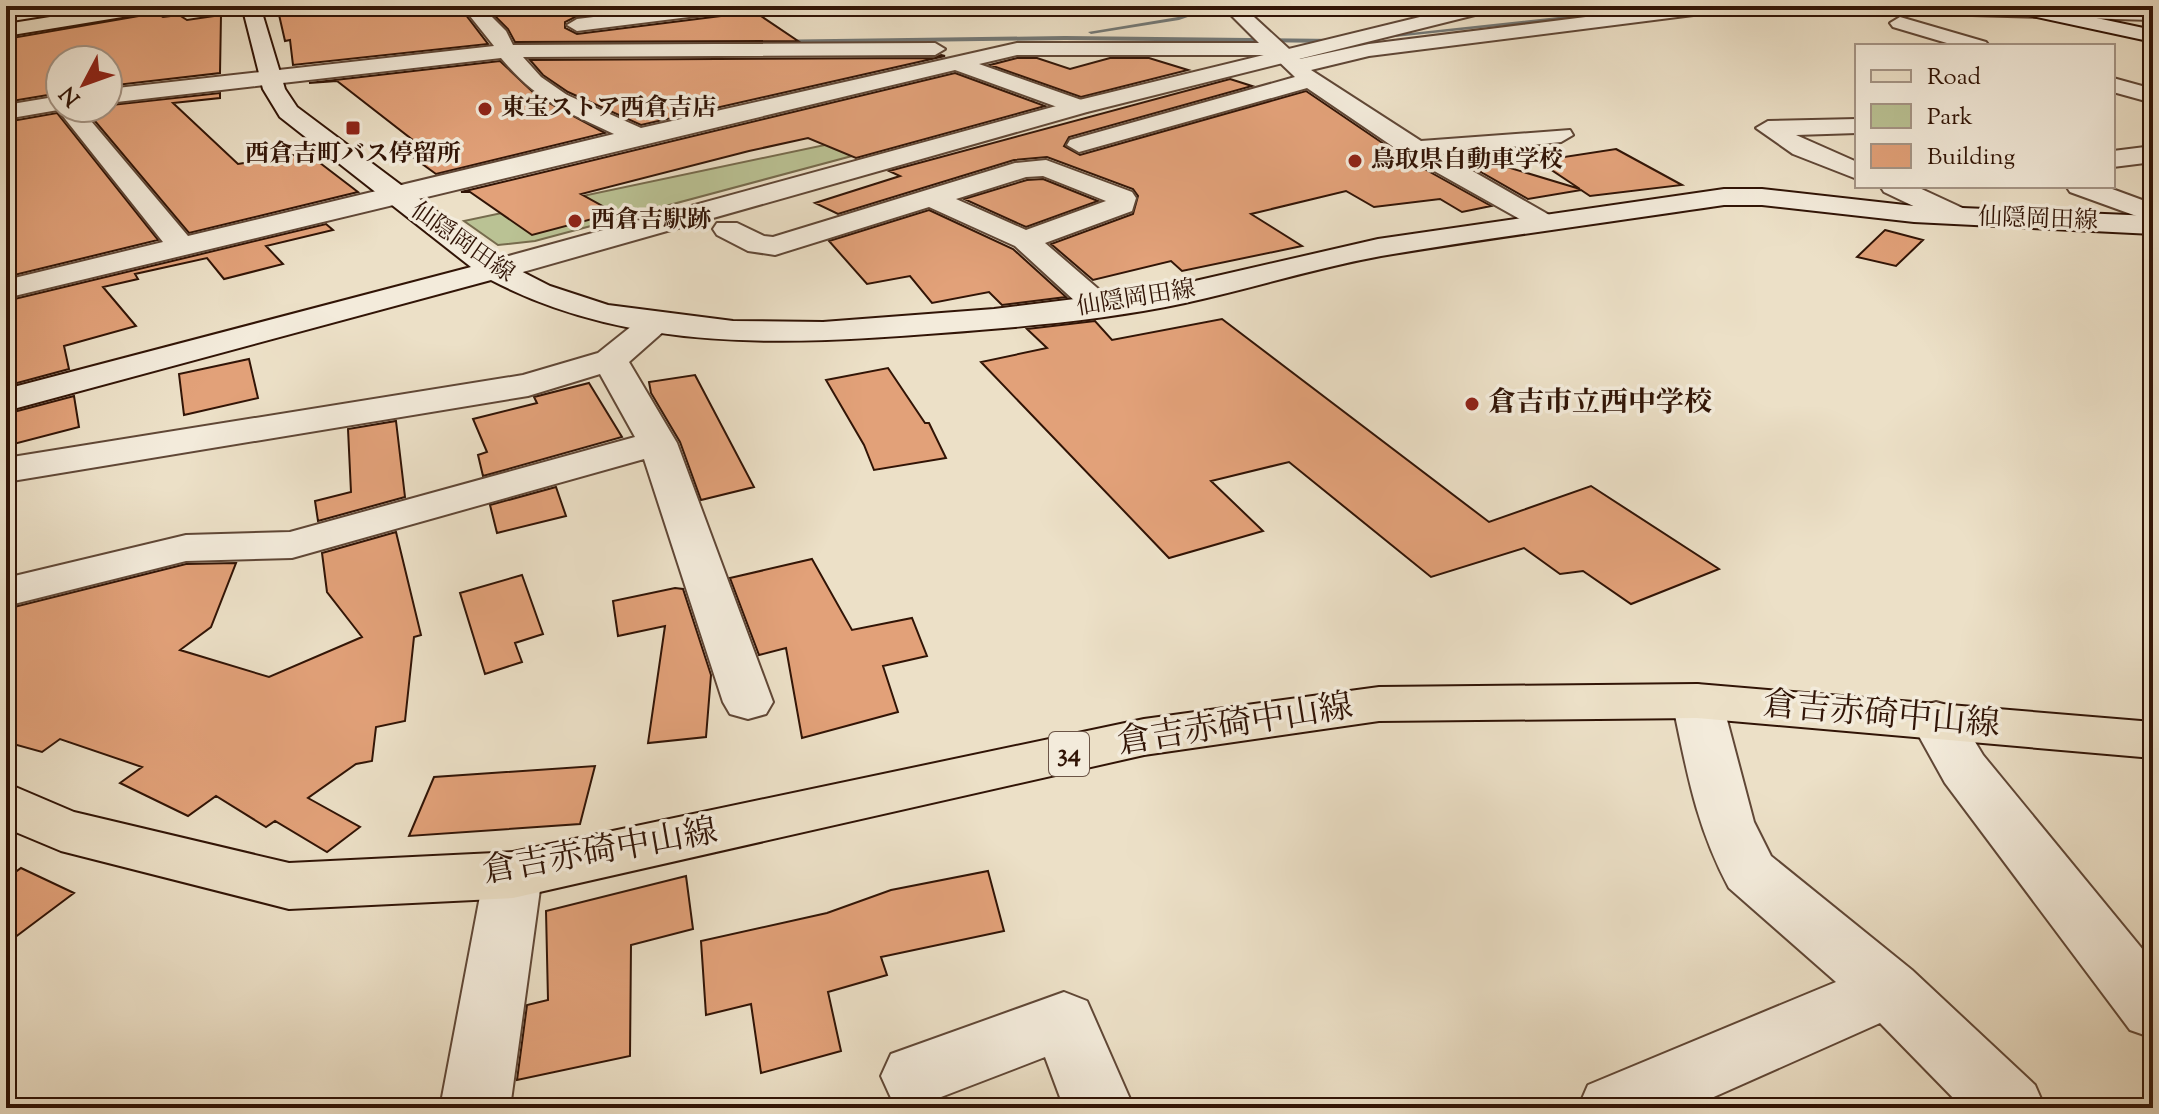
<svg xmlns="http://www.w3.org/2000/svg" width="2159" height="1114" font-family="'Sorts Mill Goudy','Noto Serif JP',serif">
<style>
.green{fill:#bac294;stroke:#766b4d;stroke-width:2}
.lines{fill:none;stroke-linecap:round;stroke-linejoin:round}
.stream{fill:#737876;fill-rule:evenodd}
.building{fill:#e2a179;stroke:#311406;stroke-width:2}
.minor-casing{stroke:#604736;stroke-width:4}
.tertiary-casing{stroke:#604736;stroke-width:4}
.secondary-casing{stroke:#311406;stroke-width:4}
.primary-casing{stroke:#311406;stroke-width:4}
.trunk-casing{stroke:#311406;stroke-width:4}
.minor{fill:#f3ebdb;fill-rule:evenodd}
.tertiary{fill:#f3ebdb;fill-rule:evenodd}
.secondary{fill:#f3ebdb;fill-rule:evenodd}
.primary{fill:#ece0c7;fill-rule:evenodd}
.trunk{fill:#ece0c7;fill-rule:evenodd}
.poi-dot{fill:#8f2418;stroke:#f3ebdb;stroke-width:3}
.labels{text-anchor:middle;dominant-baseline:central;stroke-width:7;stroke-linejoin:round;paint-order:stroke}
.far-poi-label{font-size:24px;font-weight:bold;fill:#311406;stroke:#f3ebdb;text-anchor:start}
.far-street-label{font-size:24px;fill:#311406;stroke:#f3ebdb}
.shield{fill:#f3ebdb;stroke:#6b5446;stroke-width:2}
.shield-label{font-size:26px;font-weight:bold;fill:#311406}
.poi-label{font-size:28px;font-weight:bold;fill:#311406;stroke:#f3ebdb;text-anchor:start}
.near-street-label{font-size:34px;fill:#311406;stroke:#f3ebdb}
</style>
<rect width="100%" height="100%" fill="#ece0c7"/>
<filter id="stains"><feTurbulence type="fractalNoise" baseFrequency=".0025" numOctaves="4"/><feColorMatrix values="0 0 0 0 .2 0 0 0 0 .09 0 0 0 0 .02 0 0 0 .5 -.17"/></filter>
<radialGradient id="worn" r=".72"><stop offset=".6" stop-color="#630" stop-opacity="0"/><stop offset="1" stop-color="#630" stop-opacity=".3"/></radialGradient>
<path class="green" d="M 1033,101 L 1031,108 L 535,241 L 498,245 L 464,221 Z"/>
<g class="lines">
<path class="stream" d="M 1212,6 L 1220,6 L 1179,20 L 1091,34 L 1088,32 L 1178,17 Z
M 1641,8 L 1643,11 L 1376,39 L 1373,37 Z
M 1065,36 L 1338,39 L 1341,41 L 1338,43 L 1065,40 L 529,47 L 526,45 L 529,43 Z
M 458,48 L 460,51 L 183,83 L 180,81 Z"/>
</g>
<path class="building" d="M 277,6 L 459,6 L 488,44 L 293,65 L 290,40 L 285,41 Z
M 485,6 L 574,6 L 579,14 L 620,11 L 577,16 L 565,22 L 565,28 L 577,34 L 729,15 L 749,8 L 798,41 L 515,42 L 508,29 Z
M 156,13 L 163,17 L 179,15 L 187,20 L 221,15 L 220,73 L 108,86 L 108,60 L 60,60 L 60,93 L 6,102 L 6,39 Z
M 941,55 L 945,56 L 641,125 L 568,92 L 543,75 L 530,60 L 935,58 Z
M 1017,58 L 1037,58 L 1070,69 L 1110,58 L 1149,58 L 1188,70 L 1081,97 L 990,65 Z
M 500,61 L 538,97 L 605,133 L 436,174 L 414,158 L 432,155 L 337,81 L 309,83 Z
M 955,73 L 1045,106 L 856,158 L 808,138 L 749,151 L 581,194 L 615,213 L 532,235 L 470,192 L 461,192 Z
M 1230,79 L 1252,86 L 1069,137 L 1064,146 L 1080,155 L 1306,91 L 1403,157 L 1491,206 L 1462,212 L 1440,199 L 1374,207 L 1346,191 L 1251,214 L 1302,246 L 1182,271 L 1171,261 L 1093,280 L 1051,244 L 1133,214 L 1138,196 L 1133,189 L 1047,157 L 1014,160 L 838,214 L 815,203 L 900,176 L 889,171 Z
M 220,93 L 220,98 L 173,103 L 238,164 L 307,153 L 358,192 L 189,233 L 84,108 Z
M 57,113 L 158,240 L 6,277 L 6,122 Z
M 1616,149 L 1682,185 L 1590,196 L 1581,190 L 1528,199 L 1453,156 L 1467,155 L 1580,189 L 1538,161 Z
M 1043,179 L 1098,201 L 1026,227 L 964,199 L 1027,180 Z
M 929,210 L 1013,249 L 1066,297 L 1002,305 L 989,292 L 932,303 L 910,276 L 867,284 L 829,241 Z
M 326,224 L 333,230 L 266,246 L 283,264 L 224,279 L 207,258 L 135,274 L 138,279 L 103,287 L 136,326 L 64,346 L 69,369 L 6,386 L 6,301 Z
M 1885,230 L 1923,240 L 1896,266 L 1857,257 Z
M 1222,319 L 1489,522 L 1591,486 L 1719,569 L 1631,604 L 1583,571 L 1560,574 L 1524,548 L 1431,577 L 1289,462 L 1211,481 L 1263,531 L 1169,558 L 981,362 L 1047,348 L 1027,329 L 1095,321 L 1112,340 Z
M 249,359 L 258,398 L 184,415 L 179,374 Z
M 888,368 L 925,423 L 929,423 L 946,458 L 874,470 L 864,445 L 826,380 Z
M 695,375 L 754,487 L 701,500 L 680,442 L 651,393 L 649,382 Z
M 589,383 L 622,437 L 483,476 L 478,455 L 487,452 L 473,419 L 537,403 L 534,397 Z
M 74,396 L 79,427 L 6,446 L 6,414 Z
M 396,421 L 405,497 L 318,521 L 315,501 L 351,492 L 348,429 Z
M 556,487 L 566,516 L 497,533 L 490,505 Z
M 396,532 L 421,635 L 414,637 L 405,721 L 376,727 L 372,761 L 356,764 L 308,798 L 360,827 L 327,852 L 275,821 L 266,827 L 216,796 L 188,816 L 120,783 L 142,767 L 60,739 L 42,752 L 6,742 L 6,609 L 186,564 L 236,563 L 211,627 L 180,650 L 269,677 L 362,637 L 327,592 L 322,553 Z
M 812,559 L 852,630 L 912,618 L 927,656 L 883,666 L 898,712 L 802,738 L 786,648 L 759,655 L 730,578 Z
M 522,575 L 543,634 L 515,643 L 522,662 L 485,674 L 460,593 Z
M 675,588 L 683,589 L 711,675 L 706,737 L 648,743 L 665,626 L 618,636 L 613,601 Z
M 595,766 L 580,824 L 409,836 L 434,777 Z
M 21,868 L 74,893 L 6,944 L 6,879 Z
M 988,871 L 1004,931 L 881,957 L 887,975 L 828,992 L 841,1051 L 761,1073 L 751,1004 L 706,1015 L 701,941 L 827,913 L 891,890 Z
M 686,876 L 693,929 L 631,945 L 630,1056 L 517,1080 L 527,1005 L 548,1000 L 546,911 Z"/>
<g class="lines">
<defs>
<path id="minor" d="M 462,6 L 481,6 L 506,31 L 513,45 L 935,43 L 945,49 L 935,55 L 523,57 L 541,77 L 567,95 L 641,128 L 1017,43 L 1259,43 L 1222,6 L 1242,6 L 1300,59 L 1369,44 L 1673,6 L 1726,6 L 1717,12 L 1369,56 L 1311,70 L 1421,141 L 1570,130 L 1573,135 L 1561,142 L 1443,154 L 1551,216 L 1555,222 L 1551,228 L 1541,231 L 1404,154 L 1307,88 L 1079,152 L 1067,145 L 1070,140 L 1295,77 L 1272,55 L 1017,55 L 979,64 L 1087,102 L 1091,107 L 1087,112 L 1071,112 L 955,70 L 6,298 L 6,280 L 163,242 L 58,110 L 6,119 L 6,105 L 60,96 L 60,108 L 80,108 L 188,236 L 614,134 C 565,111 537,101 501,58 L 108,103 L 108,89 L 494,46 Z
M 684,6 L 738,6 L 729,12 L 577,31 L 567,25 L 577,19 Z
M 1856,6 L 2153,8 L 2153,20 L 1865,12 Z
M 1900,17 L 1986,42 L 1989,46 L 1957,46 L 1893,27 L 1890,23 Z
M 2113,78 L 2153,89 L 2153,103 L 2113,92 Z
M 1857,119 L 1857,133 L 1796,135 L 1857,162 L 1857,179 L 1793,154 L 1756,128 L 1768,121 Z
M 2153,146 L 2153,162 L 2113,167 L 2113,151 Z
M 1046,160 L 1132,192 L 1136,198 L 1132,211 L 1045,243 L 1110,299 L 1115,306 L 1110,313 L 1099,316 L 1088,313 L 1015,246 L 929,207 L 775,255 L 748,251 L 717,235 L 713,229 L 717,223 L 737,223 L 764,236 L 773,237 L 1015,163 ZM 1043,176 L 1106,201 L 1026,230 L 956,199 L 1026,177 Z
M 1880,186 L 1915,186 L 1969,211 L 1973,217 L 1969,223 L 1949,223 L 1884,192 Z
M 2066,186 L 2104,186 L 2153,204 L 2153,222 L 2070,192 Z
M 655,314 L 667,317 L 672,324 L 629,362 L 677,443 L 773,702 L 766,714 L 748,719 L 730,714 L 723,702 L 644,459 L 292,558 L 186,561 L 6,606 L 6,578 L 186,535 L 290,532 L 635,437 L 600,374 L 528,396 L 6,482 L 6,458 L 523,375 L 598,353 L 643,317 Z
M 1697,684 L 1715,689 L 1722,701 L 1754,822 L 1771,856 L 1912,970 L 2035,1085 L 2045,1108 L 1963,1108 L 1880,1023 L 1689,1108 L 1578,1108 L 1588,1085 L 1836,982 L 1729,888 C 1695,824 1687,771 1672,701 L 1679,689 Z
M 1936,702 L 1954,707 L 1983,755 L 2153,962 L 2153,1038 L 2130,1030 L 1945,783 L 1910,720 L 1918,707 Z
M 513,852 L 534,859 L 542,875 L 510,1108 L 440,1108 L 484,875 L 492,859 Z
M 1064,992 L 1087,1001 L 1134,1108 L 1064,1108 L 1045,1057 L 915,1107 L 891,1098 L 881,1076 L 891,1054 Z"/>
<path id="tertiary" d="M 1465,6 L 1497,6 L 1495,10 L 1087,112 L 505,277 L 483,277 L 479,270 L 483,263 L 1071,102 Z"/>
<path id="secondary" d="M 242,6 L 260,6 L 285,89 L 297,107 L 505,263 L 550,286 L 608,305 L 733,321 L 823,322 L 994,309 L 1099,296 L 1182,284 L 1378,239 L 1724,189 L 1762,189 L 1914,206 L 2153,216 L 2153,234 L 1914,222 L 1762,205 L 1724,205 C 1610,222 1495,237 1381,256 C 1315,268 1250,289 1185,303 C 1105,320 1021,327 941,333 C 787,345 631,353 491,280 L 6,411 L 6,389 L 471,267 L 280,117 L 263,89 Z
M 2005,6 L 2040,6 L 2153,30 L 2153,42 L 2014,12 Z"/>
<path id="primary" d="M 1697,684 L 2153,722 L 2153,758 L 1697,718 L 1379,721 L 1144,755 L 513,898 L 289,909 L 61,851 L 6,828 L 6,783 L 74,812 L 289,863 L 513,852 L 1144,719 L 1379,687 Z"/>
<path id="trunk" d="M 119,6 L 162,6 L 153,12 L 6,36 L 6,24 Z"/>
</defs>
<use href="#minor" class="minor-casing"/>
<use href="#tertiary" class="tertiary-casing"/>
<use href="#secondary" class="secondary-casing"/>
<use href="#primary" class="primary-casing"/>
<use href="#trunk" class="trunk-casing"/>
<use href="#minor" class="minor"/>
<use href="#tertiary" class="tertiary"/>
<use href="#secondary" class="secondary"/>
<use href="#primary" class="primary"/>
<use href="#trunk" class="trunk"/>
</g>
<g class="poi-dot">
<circle cx="485" cy="109" r="8"/>
<rect x="345" y="120" width="16" height="16" rx="4"/>
<circle cx="1355" cy="161" r="8"/>
<circle cx="575" cy="221" r="8"/>
<circle cx="1472" cy="404" r="8"/>
</g>
<g class="labels">
<g class="far-poi-label">
<text x="501" y="109">東宝ストア西倉吉店</text>
<text x="353" y="155" text-anchor="middle">西倉吉町バス停留所</text>
<text x="1371" y="161">鳥取県自動車学校</text>
<text x="591" y="221">西倉吉駅跡</text>
</g>
<g class="far-street-label">
<text transform="translate(2038 220) rotate(2)">仙隠岡田線</text>
<text transform="translate(462 243) rotate(35)">仙隠岡田線</text>
<text transform="translate(1136 299) rotate(-9)">仙隠岡田線</text>
</g>
<rect class="shield" x="1049" y="732" width="40" height="44" rx="6"/>
<g class="shield-label">
<text x="1069" y="754">34</text>
</g>
<g class="poi-label">
<text x="1488" y="404">倉吉市立西中学校</text>
</g>
<g class="near-street-label">
<text transform="translate(1881 716) rotate(5)">倉吉赤碕中山線</text>
<text transform="translate(1235 726) rotate(-9)">倉吉赤碕中山線</text>
<text transform="translate(600 853) rotate(-10)">倉吉赤碕中山線</text>
</g>
</g>
<rect width="2159" height="1114" fill="none" stroke="#ece0c7" stroke-width="32"/>
<rect x="8" y="8" width="2143" height="1098" fill="none" stroke="#311406" stroke-width="4"/>
<rect x="16" y="16" width="2127" height="1082" fill="none" stroke="#311406" stroke-width="2"/>
<rect x="1855" y="44" width="260" height="144" fill="#f3ebdb" stroke="#a59586" stroke-width="2"/>
<rect x="1871" y="70" width="40" height="12" fill="#ece0c7" stroke="#a59586" stroke-width="2"/>
<text x="1927" y="84" font-size="24" fill="#311406">Road</text>
<rect x="1871" y="104" width="40" height="24" fill="#bac294" stroke="#a59586" stroke-width="2"/>
<text x="1927" y="124" font-size="24" fill="#311406">Park</text>
<rect x="1871" y="144" width="40" height="24" fill="#e2a179" stroke="#a59586" stroke-width="2"/>
<text x="1927" y="164" font-size="24" fill="#311406">Building</text>
<g transform="translate(84 84) rotate(229)"><circle r="38" fill="#f3ebdb" stroke="#a59586" stroke-width="2"/>
<path d="M0-6L14 30L0 20L-14 30Z" fill="#8f2418"/>
<text y="-12" font-size="22" font-weight="bold" text-anchor="middle" fill="#311406">N</text>
</g>
<rect width="100%" height="100%" filter="url(#stains)"/>
<rect width="100%" height="100%" fill="url(#worn)"/>
</svg>
